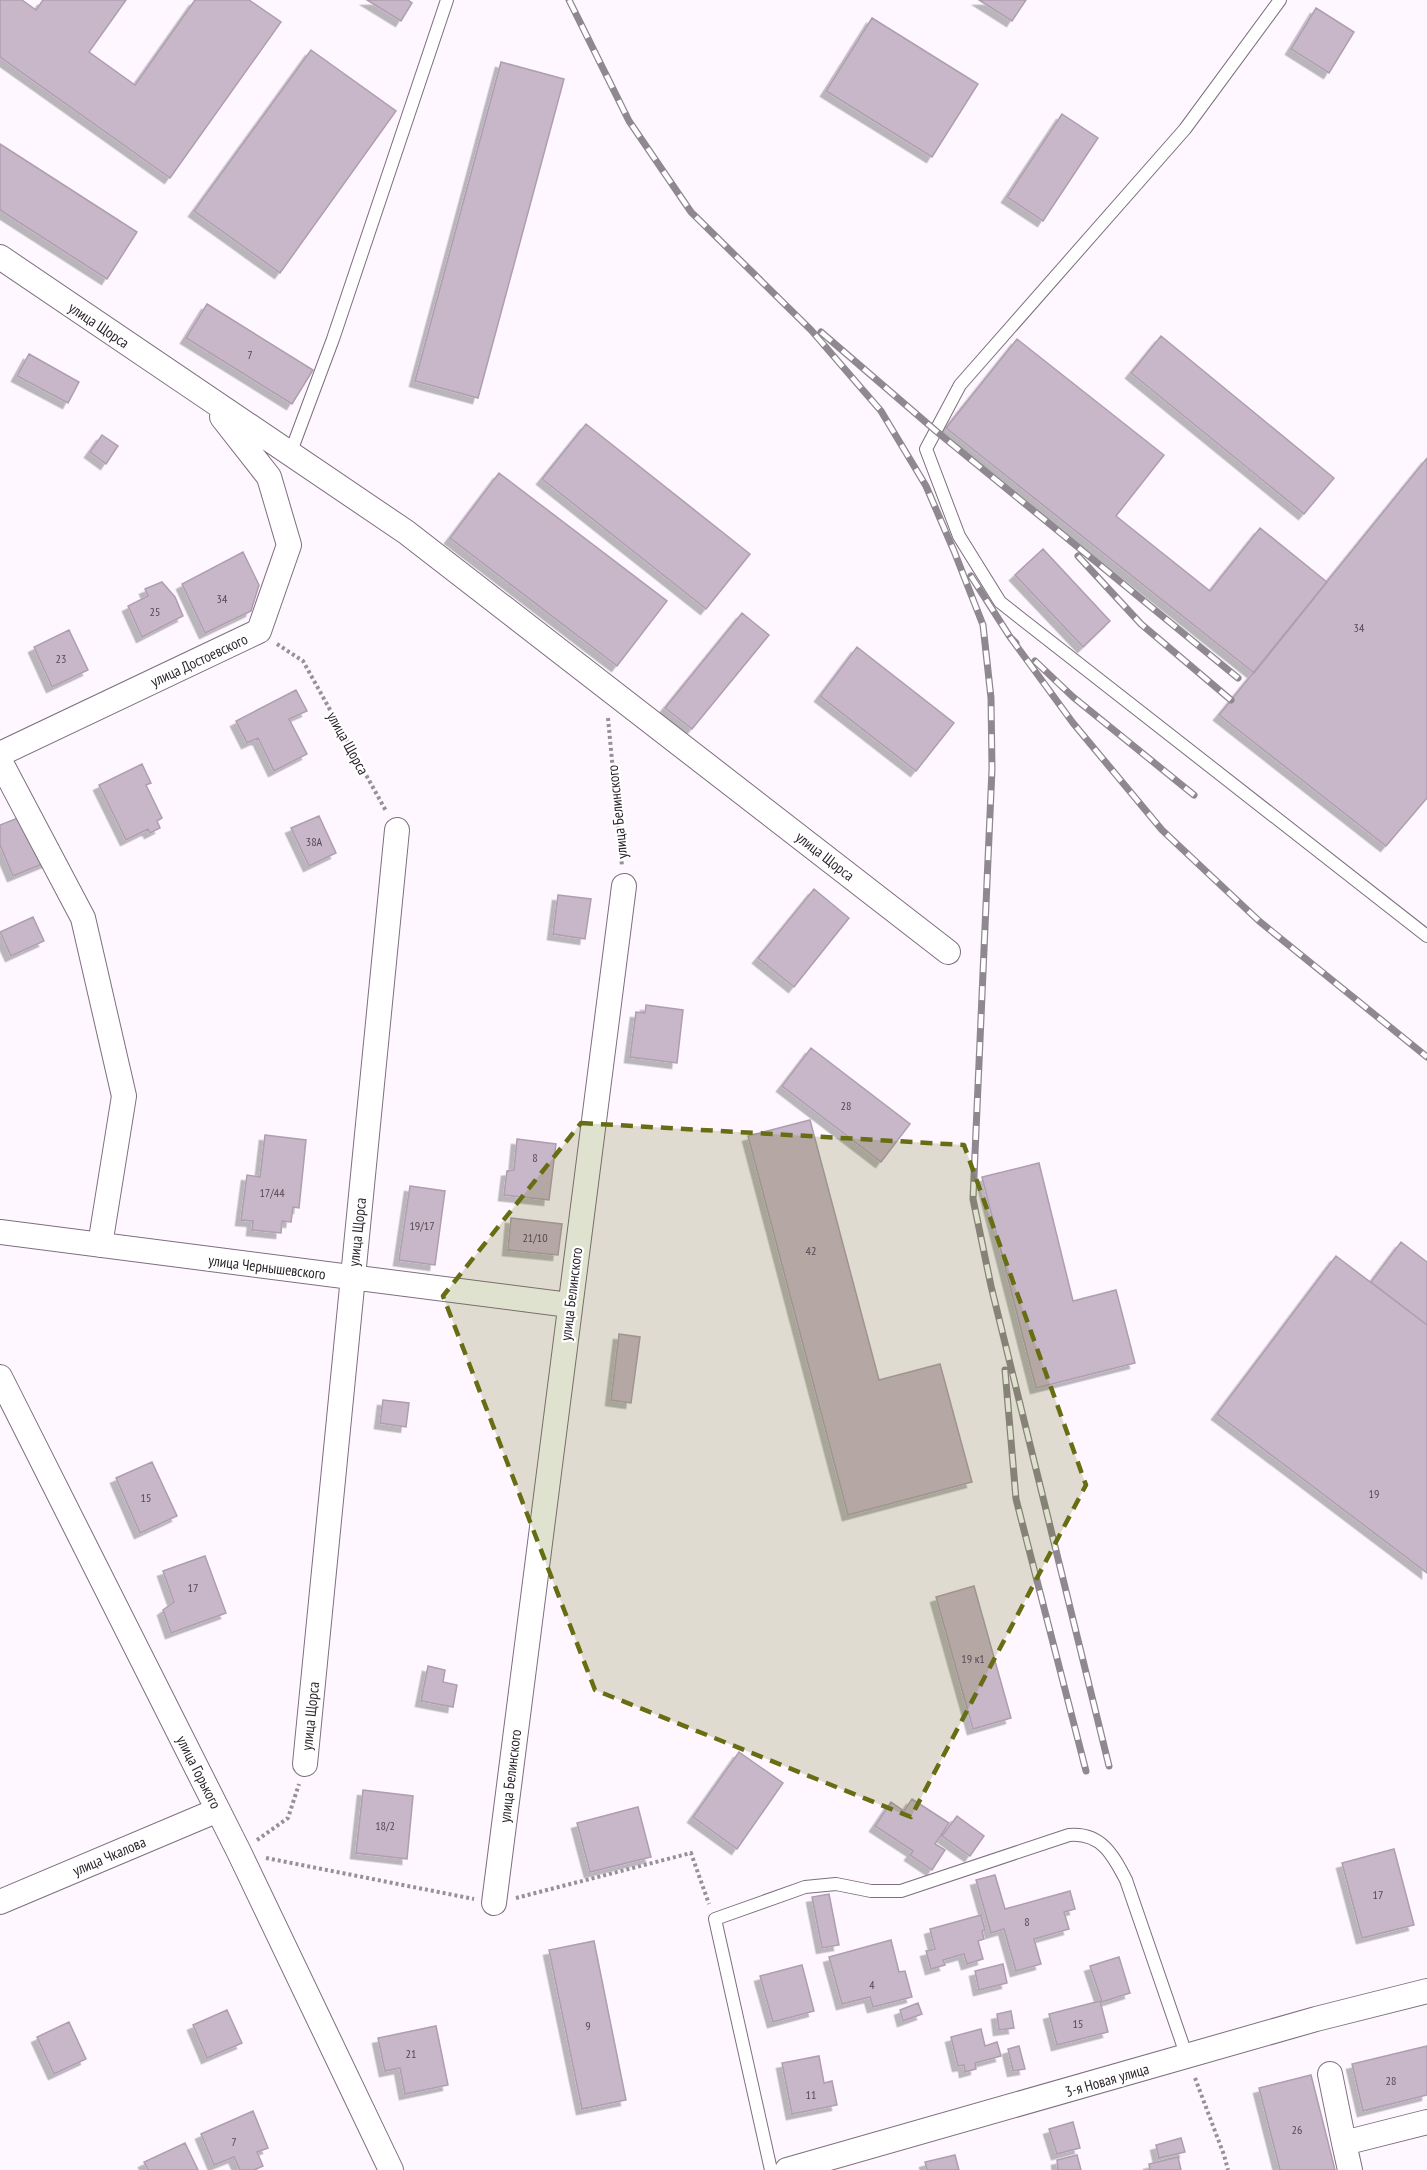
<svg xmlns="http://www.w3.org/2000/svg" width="1427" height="2170" font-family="'PT Sans Narrow',sans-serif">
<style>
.building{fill:#c8b6c9;stroke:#af9eb0;stroke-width:1.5;filter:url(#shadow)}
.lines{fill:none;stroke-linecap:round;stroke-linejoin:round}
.service-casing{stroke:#7e6e7f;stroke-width:14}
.minor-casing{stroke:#7e6e7f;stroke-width:26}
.path{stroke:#979098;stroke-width:4;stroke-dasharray:3 3;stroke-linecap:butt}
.service{stroke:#fff;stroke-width:12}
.minor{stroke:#fff;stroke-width:24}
.rail-casing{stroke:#8f8890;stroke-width:7}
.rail{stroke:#fff;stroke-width:4.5;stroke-dasharray:14;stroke-linecap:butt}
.marked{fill:#666d13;fill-opacity:0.2;stroke:#666d13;stroke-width:4.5;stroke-dasharray:12 8;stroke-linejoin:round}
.labels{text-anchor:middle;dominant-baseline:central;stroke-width:4.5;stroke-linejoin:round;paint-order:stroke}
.number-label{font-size:12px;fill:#534953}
.street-label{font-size:15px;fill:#2c252c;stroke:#fff}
</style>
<defs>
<filter id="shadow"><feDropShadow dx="-5.5" dy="5.5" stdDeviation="0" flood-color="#0004"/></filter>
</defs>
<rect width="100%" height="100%" fill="#fef7ff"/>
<path class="building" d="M 0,0 L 22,0 L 36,10 L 43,0 L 126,0 L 89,52 L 135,85 L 195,0 L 249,0 L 281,22 L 170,178 L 0,57 Z
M 367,0 L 408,0 L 412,3 L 401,21 Z
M 979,0 L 1026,0 L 1012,21 Z
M 1316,8 L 1354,32 L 1329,73 L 1291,49 Z
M 872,18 L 978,84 L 932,157 L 826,91 Z
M 311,50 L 396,111 L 280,273 L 194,211 Z
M 501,62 L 564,79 L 478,398 L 415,381 Z
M 1062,114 L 1098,138 L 1043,221 L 1007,197 Z
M 0,144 L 137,232 L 107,279 L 0,210 Z
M 207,304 L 313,370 L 292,404 L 186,338 Z
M 1161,336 L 1334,478 L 1304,514 L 1131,373 Z
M 1017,339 L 1164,455 L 1116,516 L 1210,591 L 1260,528 L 1327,582 L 1254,673 L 946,428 Z
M 29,354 L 79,382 L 68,403 L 17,376 Z
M 586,424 L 750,554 L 706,609 L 542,479 Z
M 102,435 L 118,446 L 106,464 L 90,452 Z
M 1427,458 L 1427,798 L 1386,846 L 1219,715 Z
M 499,473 L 667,601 L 617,666 L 450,538 Z
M 1043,549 L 1110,621 L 1083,647 L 1015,575 Z
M 243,552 L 259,585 L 251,611 L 205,633 L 182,584 Z
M 162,582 L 175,597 L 183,616 L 142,637 L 128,606 L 148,596 L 145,589 Z
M 742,613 L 769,635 L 692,729 L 665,708 Z
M 69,630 L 88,670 L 52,687 L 34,647 Z
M 857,647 L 954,723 L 916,771 L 820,696 Z
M 296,690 L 307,711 L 289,719 L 307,754 L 274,771 L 258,738 L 247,743 L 236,721 Z
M 142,764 L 151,783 L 146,785 L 162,818 L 157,821 L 160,828 L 150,833 L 148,829 L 126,840 L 99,785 Z
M 33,812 L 52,860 L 13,876 L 0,845 L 0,825 Z
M 319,816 L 336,853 L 309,866 L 291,828 Z
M 814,889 L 849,918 L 794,987 L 758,958 Z
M 558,895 L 591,899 L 585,939 L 553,934 Z
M 33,917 L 44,941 L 11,956 L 0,932 Z
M 646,1005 L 683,1010 L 677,1063 L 630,1057 L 636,1012 L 645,1013 Z
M 811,1048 L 910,1124 L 881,1162 L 782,1086 Z
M 810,1120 L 879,1380 L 940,1364 L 972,1482 L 848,1515 L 748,1136 Z
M 265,1135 L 306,1140 L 299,1208 L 293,1207 L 291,1222 L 282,1221 L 281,1233 L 252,1230 L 253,1221 L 241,1220 L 247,1175 L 260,1177 Z
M 517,1139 L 556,1144 L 549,1200 L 504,1195 L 507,1171 L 514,1170 Z
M 1039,1163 L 1073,1301 L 1116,1290 L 1135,1363 L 1036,1388 L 982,1177 Z
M 410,1186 L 445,1191 L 435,1265 L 399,1260 Z
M 511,1218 L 562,1224 L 558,1255 L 508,1250 Z
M 1401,1242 L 1427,1262 L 1427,1325 L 1371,1282 Z
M 1336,1256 L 1427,1325 L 1427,1573 L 1217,1414 Z
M 619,1334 L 640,1337 L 631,1403 L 611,1400 Z
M 383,1400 L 409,1403 L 406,1427 L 380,1423 Z
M 152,1462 L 177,1516 L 140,1533 L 116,1478 Z
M 205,1556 L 226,1613 L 171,1633 L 163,1610 L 174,1602 L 163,1571 Z
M 974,1586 L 1011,1718 L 973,1729 L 936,1597 Z
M 428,1666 L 445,1670 L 443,1682 L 457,1685 L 453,1707 L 421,1701 Z
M 739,1752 L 783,1783 L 737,1849 L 693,1817 Z
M 363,1790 L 413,1796 L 407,1859 L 356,1853 Z
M 912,1799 L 949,1823 L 935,1844 L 945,1850 L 932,1870 L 910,1855 L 913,1851 L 875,1826 L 891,1802 L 904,1811 Z
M 638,1807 L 651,1857 L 590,1872 L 577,1823 Z
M 957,1816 L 984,1836 L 970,1856 L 942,1836 Z
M 1394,1849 L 1414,1925 L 1362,1938 L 1342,1863 Z
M 995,1875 L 1005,1909 L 1070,1891 L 1075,1909 L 1064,1912 L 1069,1929 L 1034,1939 L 1041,1964 L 1016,1971 L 1004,1929 L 991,1933 L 976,1880 Z
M 829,1894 L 839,1945 L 822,1948 L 812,1897 Z
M 981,1915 L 985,1930 L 982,1931 L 984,1939 L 978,1941 L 983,1959 L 967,1964 L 964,1954 L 943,1960 L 945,1965 L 931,1969 L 926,1951 L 935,1949 L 930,1929 Z
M 891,1940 L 899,1972 L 905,1971 L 912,1997 L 873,2007 L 870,1997 L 842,2004 L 829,1957 Z
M 594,1941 L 626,2100 L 582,2109 L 549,1950 Z
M 1119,1957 L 1130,1993 L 1102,2002 L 1090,1966 Z
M 1003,1964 L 1007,1983 L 979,1990 L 975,1971 Z
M 802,1965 L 814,2011 L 773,2022 L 760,1976 Z
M 1100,2001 L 1108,2032 L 1057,2045 L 1049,2014 Z
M 918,2003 L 922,2014 L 903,2021 L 900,2010 Z
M 227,2010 L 242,2043 L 207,2058 L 193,2025 Z
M 1011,2011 L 1014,2028 L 999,2030 L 997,2014 Z
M 69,2022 L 86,2059 L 54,2074 L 37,2037 Z
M 436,2026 L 448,2085 L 405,2094 L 400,2068 L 385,2071 L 378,2038 Z
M 981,2029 L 985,2046 L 997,2042 L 1001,2056 L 975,2063 L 976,2069 L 965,2072 L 964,2065 L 958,2066 L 951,2037 Z
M 1019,2046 L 1025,2069 L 1013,2071 L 1008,2049 Z
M 1427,2046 L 1427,2095 L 1363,2111 L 1352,2064 Z
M 819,2056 L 824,2083 L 832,2081 L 837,2105 L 792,2114 L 782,2063 Z
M 1311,2075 L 1335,2170 L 1280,2170 L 1259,2088 Z
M 253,2111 L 268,2148 L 257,2152 L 263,2166 L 254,2170 L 240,2170 L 234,2157 L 214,2165 L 201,2134 Z
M 1073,2122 L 1080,2148 L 1057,2154 L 1049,2129 Z
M 1181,2138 L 1185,2152 L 1159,2158 L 1156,2145 Z
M 185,2143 L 198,2170 L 148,2170 L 144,2162 Z
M 955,2155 L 959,2170 L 927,2170 L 925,2162 Z
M 1077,2155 L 1081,2170 L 1058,2170 L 1057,2160 Z
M 1178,2157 L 1181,2170 L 1150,2170 L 1149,2164 Z"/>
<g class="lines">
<defs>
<path id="service" d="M 1280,0 L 1185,129 L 960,385 L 926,449 L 959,536 L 1000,602 L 1427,936
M 290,454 L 333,339 L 447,0
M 771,2170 L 715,1919 L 805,1887 L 836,1884 L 871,1891 L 901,1891 L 1069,1835 C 1101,1832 1113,1855 1126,1880 L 1187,2057"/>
<path id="minor" d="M 0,257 L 406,532 L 948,952
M 0,754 L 259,631 L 289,545 L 269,477 L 222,417
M 0,761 L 83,918 L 124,1096 L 100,1245
M 0,1232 L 569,1305
M 0,1377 L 239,1852 L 391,2170
M 305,1764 L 397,830
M 0,1902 L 218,1810
M 494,1903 L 624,886
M 1330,2074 L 1344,2143
M 787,2170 L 1316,2019 L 1427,1991
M 1350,2170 L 1344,2143 L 1427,2122"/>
</defs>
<use href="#service" class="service-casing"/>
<use href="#minor" class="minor-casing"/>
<path class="path" d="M 277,644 L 303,661 L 386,811
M 608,718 L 622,866
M 257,1840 L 288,1818 L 299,1784
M 266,1858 L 474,1899
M 516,1898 L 691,1853 L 709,1904
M 1195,2078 L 1224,2155 L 1228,2170"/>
<use href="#service" class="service"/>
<use href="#minor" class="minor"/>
<defs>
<path id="rail" d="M 569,0 L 629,121 L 691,212 L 811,330 L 881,411 L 926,486 L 954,551 L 983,625 L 991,698 L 992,769 L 973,1199 L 991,1286 L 1109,1766
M 821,332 L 936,431 L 1238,678
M 1078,556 L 1141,624 L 1231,700
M 971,576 L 1010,637 L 1016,643
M 1010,637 L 1073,723 L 1162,830 L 1259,921 L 1427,1057
M 1035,661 L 1073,697 L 1194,795
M 1005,1370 L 1016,1499 L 1086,1771"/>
</defs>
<use href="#rail" class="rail-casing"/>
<use href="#rail" class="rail"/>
</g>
<path class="marked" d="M 581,1123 L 964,1145 L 1086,1485 L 911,1817 L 595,1690 L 443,1296 Z"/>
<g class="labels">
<g class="number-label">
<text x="250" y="354">7</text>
<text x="222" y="598">34</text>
<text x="155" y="611">25</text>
<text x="1359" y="627">34</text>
<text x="61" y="658">23</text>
<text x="314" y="841">38А</text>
<text x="846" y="1105">28</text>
<text x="535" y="1157">8</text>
<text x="272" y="1192">17/44</text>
<text x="422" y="1225">19/17</text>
<text x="535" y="1237">21/10</text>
<text x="811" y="1250">42</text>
<text x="1374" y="1493">19</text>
<text x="146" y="1497">15</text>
<text x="193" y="1587">17</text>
<text x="973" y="1658">19 к1</text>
<text x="385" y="1825">18/2</text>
<text x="1378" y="1894">17</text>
<text x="1027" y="1921">8</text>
<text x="872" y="1984">4</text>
<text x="1078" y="2023">15</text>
<text x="588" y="2025">9</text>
<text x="411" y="2053">21</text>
<text x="1391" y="2080">28</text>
<text x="811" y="2094">11</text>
<text x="1297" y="2129">26</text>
<text x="234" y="2141">7</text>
</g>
<g class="street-label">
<text transform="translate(99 325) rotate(34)">улица Щорса</text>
<text transform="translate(199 660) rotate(-25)">улица Достоевского</text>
<text transform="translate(348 743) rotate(61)">улица Щорса</text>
<text transform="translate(617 812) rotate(-96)">улица Белинского</text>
<text transform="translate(825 856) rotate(38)">улица Щорса</text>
<text transform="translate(357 1232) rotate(-84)">улица Щорса</text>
<text transform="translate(267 1267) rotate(7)">улица Чернышевского</text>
<text transform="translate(571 1294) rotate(-83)">улица Белинского</text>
<text transform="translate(310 1716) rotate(-84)">улица Щорса</text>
<text transform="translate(199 1772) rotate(63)">улица Горького</text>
<text transform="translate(510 1776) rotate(-83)">улица Белинского</text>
<text transform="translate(109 1856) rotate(-23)">улица Чкалова</text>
<text transform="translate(1107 2080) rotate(-16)">3-я Новая улица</text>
</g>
</g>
</svg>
